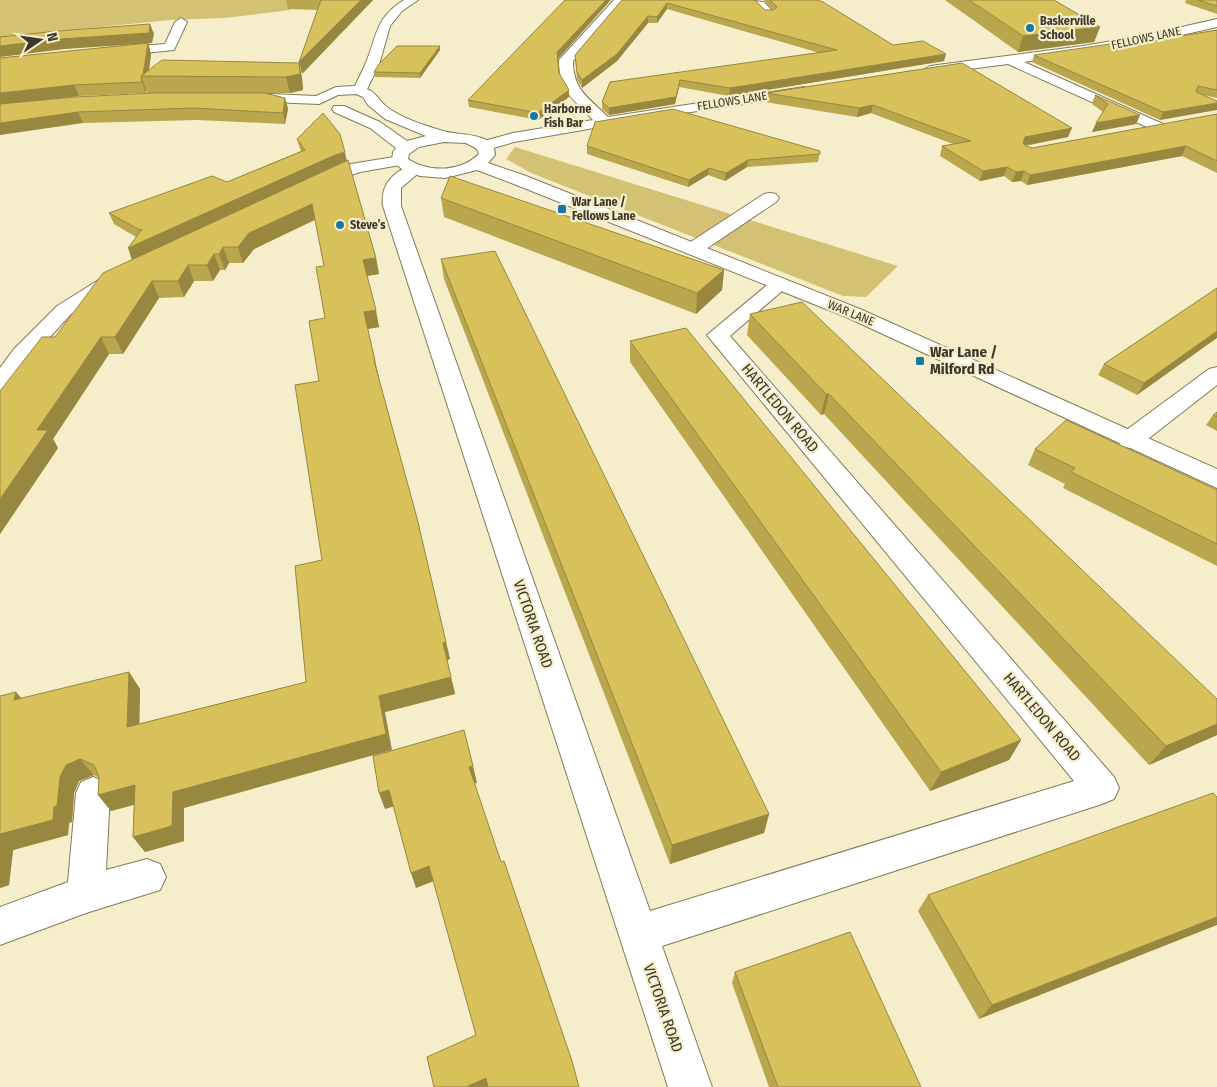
<svg xmlns="http://www.w3.org/2000/svg" width="1217" height="1087" font-family="'Fira Sans Condensed',sans-serif">
<style>
.green{fill:#d4c274}
.lines{fill:none;stroke-linecap:round;stroke-linejoin:round}
.street-casing{stroke:#827a5a;stroke-width:2}
.secondary-casing{stroke:#827a5a;stroke-width:2}
.street{fill:#fff;fill-rule:evenodd}
.secondary{fill:#fff;fill-rule:evenodd}
.wall{fill:#baa64d}
.shaded-wall{fill:#97873f}
.building{fill:#d8c15a;stroke:#97873f}
.poi-dot{fill:#1a78a5;stroke:#f6eecb;stroke-width:2}
.labels{text-anchor:middle;dominant-baseline:central;stroke-width:4.5;stroke-linejoin:round;paint-order:stroke}
.far-poi-label{font-size:12px;font-weight:bold;fill:#3b372a;stroke:#f6eecb;text-anchor:start}
.far-street-label{font-size:12px;fill:#3b372a;stroke:#f6eecb}
.poi-label{font-size:15px;font-weight:bold;fill:#3b372a;stroke:#f6eecb;text-anchor:start}
.street-label{font-size:15px;fill:#3b372a;stroke:#f6eecb}
</style>
<rect width="100%" height="100%" fill="#f6eecb"/>
<path class="green" d="M 0,0 L 296,0 L 290,10 L 225,18 L 170,20 L 0,37 Z
M 515,147 L 898,266 L 866,297 L 843,296 L 531,173 L 506,159 Z"/>
<g class="lines">
<defs>
<path id="street" d="M 614,0 L 626,0 L 573,61 C 573,90 588,97 608,117 L 804,87 L 811,91 L 804,95 L 651,118 L 514,142 L 483,151 L 477,149 L 475,146 L 477,143 L 513,133 L 593,120 C 573,98 559,92 559,60 Z
M 742,0 L 764,2 L 774,13 L 772,15 L 764,15 L 756,6 Z
M 181,18 L 187,22 L 174,50 L 113,56 L 107,52 L 113,48 L 165,44 L 175,22 Z
M 1217,19 L 1217,27 L 1142,44 L 1024,62 L 1163,124 L 1166,127 L 1163,130 L 1158,132 L 1008,64 L 930,74 L 923,70 L 930,66 L 1083,46 L 1142,36 Z
M 400,156 L 406,158 L 408,161 L 406,164 L 360,172 L 315,188 L 309,187 L 307,183 L 309,179 L 351,164 Z
M 414,165 L 420,167 L 422,170 L 401,188 L 401,206 L 650,911 L 1074,781 L 707,335 L 772,281 L 779,279 L 786,281 L 789,285 L 730,336 L 1114,777 L 1119,788 L 1114,799 L 1102,804 L 662,946 L 712,1087 L 668,1087 L 383,206 C 380,185 394,170 414,165 Z
M 770,193 L 776,194 L 779,198 L 776,202 L 700,253 L 693,255 L 686,253 L 684,249 L 686,245 L 764,194 Z
M 120,269 L 127,271 L 130,275 L 127,279 L 71,314 L 30,359 L 8,388 L 0,390 L 0,368 L 14,349 L 57,306 L 113,271 Z
M 1217,367 L 1217,385 L 1139,446 L 1130,448 L 1121,446 L 1118,440 L 1121,434 L 1209,369 Z
M 93,777 L 105,782 L 110,793 L 106,870 L 147,859 L 160,864 L 166,877 L 160,890 L 86,913 L 0,945 L 0,907 L 68,882 L 76,793 L 81,782 Z"/>
<path id="secondary" d="M 404,0 L 418,0 L 402,11 L 390,26 L 379,65 L 367,89 C 376,92 379,101 387,107 C 403,119 424,125 443,131 C 458,136 495,131 495,155 L 488,163 L 526,176 L 860,309 L 1217,469 L 1217,488 L 846,317 L 514,184 L 477,170 L 445,178 L 420,176 L 403,170 L 392,161 L 393,152 L 396,148 L 370,128 L 334,112 L 332,109 L 334,106 L 344,106 L 380,122 L 407,141 L 426,136 L 385,119 L 368,105 L 363,97 L 356,94 L 338,95 L 319,104 L 248,101 L 243,100 L 241,97 L 243,94 L 248,93 L 316,96 L 336,87 L 355,86 C 358,79 362,72 365,65 C 378,35 374,19 404,0 ZM 444,142 L 466,143 L 477,149 L 479,154 C 461,172 429,173 408,159 L 409,154 L 419,147 Z"/>
</defs>
<use href="#street" class="street-casing"/>
<use href="#secondary" class="secondary-casing"/>
<use href="#street" class="street"/>
<use href="#secondary" class="secondary"/>
</g>
<path class="wall" d="M 286,0 L 373,0 L 302,74 L 318,10 L 288,9 Z
M 622,0 L 765,10 L 773,10 L 764,0 L 759,0 L 817,0 L 893,45 L 944,61 L 729,96 L 679,87 L 675,104 L 609,115 L 602,109 L 602,102 L 610,82 L 820,53 L 667,9 L 657,23 L 648,23 L 617,61 L 582,88 L 577,79 L 575,55 Z
M 945,0 L 1054,0 L 1100,27 L 1094,42 L 1018,52 Z
M 1186,0 L 1217,0 L 1217,14 L 1185,3 Z
M 1217,30 L 1217,98 L 1203,95 L 1160,120 L 1032,62 L 1034,55 L 1115,47 Z
M 148,43 L 151,54 L 149,71 L 299,63 L 302,78 L 303,90 L 290,93 L 147,93 L 146,90 L 146,93 L 79,96 L 54,99 L 285,98 L 288,109 L 285,124 L 197,120 L 83,123 L 0,58 Z
M 440,46 L 440,50 L 420,78 L 375,77 L 374,72 Z
M 558,58 L 559,73 L 569,97 L 538,120 L 469,107 L 468,100 Z
M 962,63 L 1068,137 L 1025,146 L 1032,148 L 1217,114 L 1217,173 L 1182,156 L 1027,185 L 1021,181 L 1012,182 L 1004,176 L 980,181 L 940,156 L 942,146 L 953,144 L 871,113 L 857,117 L 765,102 L 766,93 Z
M 1095,95 L 1140,115 L 1136,124 L 1092,132 L 1103,112 L 1092,104 Z
M 297,139 L 347,160 L 376,258 L 379,274 L 367,276 L 379,327 L 368,329 L 379,378 L 446,642 L 450,659 L 447,660 L 455,694 L 385,712 L 184,808 L 184,841 L 145,852 L 133,837 L 134,805 L 111,811 L 98,795 L 99,778 L 94,775 L 79,781 L 74,793 L 72,822 L 69,823 L 68,835 L 13,850 L 9,885 L 0,888 L 0,696 L 22,699 L 129,672 L 140,689 L 139,724 L 306,682 L 322,560 L 319,381 L 325,318 L 324,266 L 315,220 L 254,249 L 243,263 L 229,263 L 225,270 L 220,270 L 213,281 L 194,281 L 184,297 L 159,298 L 123,354 L 109,354 L 53,439 L 58,448 L 0,534 L 0,391 L 55,337 L 132,260 L 136,237 L 114,224 L 109,213 L 227,182 L 301,151 L 300,149 Z
M 587,146 L 820,151 L 818,162 L 747,167 L 725,181 L 708,175 L 688,187 L 587,154 Z
M 441,198 L 724,270 L 722,290 L 696,314 L 444,217 Z
M 441,259 L 769,814 L 764,833 L 670,864 L 444,279 Z
M 1217,288 L 1137,395 L 1098,375 L 1104,364 Z
M 750,314 L 1217,699 L 1217,735 L 1149,765 L 824,414 L 821,415 L 747,335 Z
M 630,341 L 1021,740 L 1009,760 L 930,791 L 630,362 Z
M 1217,412 L 1217,431 L 1206,425 L 1213,415 Z
M 1035,449 L 1217,490 L 1217,566 L 1063,488 L 1065,484 L 1028,465 Z
M 1217,797 L 979,1019 L 918,911 L 928,895 Z
M 735,972 L 921,1087 L 769,1087 L 732,983 Z"/>
<path class="shaded-wall" d="M 361,0 L 373,0 L 302,74 L 299,62 Z
M 606,0 L 611,0 L 558,59 L 557,52 Z
M 667,3 L 667,9 L 657,23 L 657,17 Z
M 648,16 L 648,23 L 617,61 L 582,88 L 582,80 Z
M 150,24 L 154,34 L 152,43 L 65,49 L 0,57 L 0,46 Z
M 1100,27 L 1094,42 L 1018,52 L 1023,36 Z
M 148,43 L 151,54 L 148,76 L 143,76 Z
M 440,46 L 440,50 L 420,78 L 420,73 Z
M 946,54 L 944,61 L 729,96 L 730,88 Z
M 299,63 L 302,78 L 303,90 L 290,93 L 286,77 Z
M 142,79 L 146,90 L 146,93 L 142,82 Z
M 680,80 L 679,87 L 675,104 L 609,115 L 609,108 Z
M 74,85 L 79,96 L 0,105 L 0,93 Z
M 569,90 L 569,97 L 538,120 L 538,113 Z
M 285,98 L 288,109 L 285,124 L 283,113 Z
M 1217,103 L 1217,110 L 1160,120 L 1163,112 Z
M 873,105 L 871,113 L 857,117 L 859,108 Z
M 78,112 L 83,123 L 0,135 L 0,123 Z
M 1140,115 L 1136,124 L 1092,132 L 1096,123 Z
M 1072,128 L 1068,137 L 1022,146 L 1025,137 Z
M 1186,146 L 1182,156 L 1027,185 L 1030,175 Z
M 345,152 L 347,162 L 132,260 L 128,248 L 144,241 L 140,230 L 335,155 Z
M 748,160 L 747,167 L 725,181 L 726,173 Z
M 1007,167 L 1004,176 L 980,181 L 983,171 Z
M 709,168 L 708,175 L 688,187 L 689,180 Z
M 1024,171 L 1021,181 L 1012,182 L 1016,172 Z
M 312,204 L 316,219 L 254,249 L 243,263 L 238,247 L 249,233 Z
M 223,247 L 229,263 L 225,270 L 219,254 Z
M 214,254 L 220,270 L 213,281 L 207,265 Z
M 376,258 L 379,274 L 366,276 L 363,260 Z
M 188,265 L 194,281 L 184,297 L 178,281 Z
M 724,270 L 722,290 L 696,314 L 697,293 Z
M 152,281 L 159,298 L 123,354 L 115,337 Z
M 376,310 L 379,327 L 367,329 L 364,312 Z
M 1217,331 L 1217,338 L 1137,395 L 1144,383 Z
M 101,337 L 109,354 L 53,439 L 58,448 L 0,534 L 0,499 L 37,430 Z
M 374,361 L 375,361 L 379,378 L 378,378 Z
M 826,394 L 829,394 L 824,414 L 821,415 Z
M 446,642 L 450,659 L 447,660 L 443,643 Z
M 129,672 L 140,689 L 139,744 L 127,727 Z
M 451,677 L 455,694 L 385,712 L 392,750 L 184,808 L 184,841 L 145,852 L 133,837 L 173,792 L 379,696 Z
M 16,692 L 30,708 L 14,700 Z
M 1217,724 L 1217,735 L 1149,765 L 1166,746 Z
M 1021,740 L 1009,760 L 930,791 L 941,772 Z
M 80,759 L 94,775 L 79,781 L 74,793 L 72,822 L 69,823 L 68,835 L 13,850 L 9,885 L 0,888 L 0,834 L 54,807 L 60,777 L 66,765 Z
M 473,766 L 477,783 L 473,784 L 469,767 Z
M 135,785 L 147,801 L 111,811 L 98,795 Z
M 389,790 L 395,806 L 385,809 L 379,793 Z
M 769,814 L 764,833 L 670,864 L 672,845 Z
M 429,866 L 434,881 L 416,888 L 411,873 Z
M 1217,917 L 1217,925 L 979,1019 L 992,1005 Z
M 486,1078 L 489,1087 L 466,1087 Z"/>
<path class="building" d="M 321,0 L 361,0 L 299,62 Z
M 565,0 L 606,0 L 557,52 L 559,73 L 569,90 L 538,113 L 468,100 Z
M 622,0 L 753,0 L 756,1 L 765,10 L 773,10 L 777,7 L 770,0 L 817,0 L 823,2 L 893,45 L 923,41 L 946,54 L 730,88 L 680,80 L 676,97 L 609,108 L 602,102 L 610,82 L 837,50 L 667,3 L 657,17 L 648,16 L 617,54 L 582,80 L 577,72 L 575,55 Z
M 969,0 L 1054,0 L 1100,27 L 1023,36 Z
M 1198,0 L 1217,0 L 1217,6 Z
M 150,24 L 149,33 L 61,39 L 0,46 L 0,37 L 58,31 Z
M 1217,30 L 1217,90 L 1198,86 L 1196,92 L 1217,101 L 1217,103 L 1163,112 L 1034,55 L 1110,44 L 1115,47 Z
M 148,43 L 143,75 L 141,76 L 142,82 L 74,85 L 0,93 L 0,58 Z
M 397,46 L 440,46 L 420,73 L 374,72 L 379,64 Z
M 162,60 L 299,63 L 300,74 L 286,77 L 141,76 Z
M 962,63 L 1072,128 L 1025,137 L 1023,143 L 1026,146 L 1032,148 L 1217,114 L 1217,161 L 1186,146 L 1030,175 L 1024,171 L 1016,172 L 1007,167 L 983,171 L 942,146 L 971,141 L 873,105 L 859,108 L 766,93 Z
M 155,93 L 265,93 L 285,98 L 283,113 L 193,108 L 78,112 L 0,123 L 0,104 L 75,97 Z
M 1095,95 L 1140,115 L 1096,123 L 1108,104 Z
M 673,109 L 820,151 L 820,154 L 748,160 L 726,173 L 709,168 L 689,180 L 587,146 L 595,122 Z
M 323,113 L 340,134 L 345,152 L 335,155 L 128,248 L 142,229 L 140,230 L 109,213 L 212,176 L 227,182 L 305,150 L 297,139 Z
M 348,160 L 376,258 L 363,260 L 376,310 L 364,312 L 375,361 L 374,361 L 417,518 L 446,642 L 443,643 L 451,677 L 379,696 L 386,734 L 173,792 L 172,826 L 133,837 L 135,785 L 98,795 L 99,777 L 94,765 L 80,759 L 66,765 L 60,777 L 57,806 L 54,807 L 53,820 L 0,834 L 0,696 L 16,692 L 14,700 L 129,672 L 127,727 L 306,682 L 295,566 L 322,560 L 295,385 L 319,381 L 309,321 L 325,318 L 316,267 L 324,266 L 312,204 L 249,233 L 238,247 L 223,247 L 219,254 L 214,254 L 207,265 L 188,265 L 178,281 L 152,281 L 115,337 L 101,337 L 37,430 L 48,430 L 0,499 L 0,391 L 42,337 L 55,337 L 103,273 Z
M 450,176 L 724,270 L 697,293 L 441,198 Z
M 495,251 L 769,814 L 672,845 L 441,259 Z
M 1217,288 L 1217,331 L 1144,383 L 1104,364 Z
M 802,302 L 1217,699 L 1217,724 L 1166,746 L 829,394 L 826,394 L 750,314 Z
M 686,328 L 1021,740 L 941,772 L 630,341 Z
M 1217,412 L 1217,417 L 1213,415 Z
M 1066,420 L 1217,490 L 1217,544 L 1071,472 L 1075,468 L 1035,449 Z
M 464,730 L 473,766 L 469,767 L 501,862 L 504,861 L 572,1061 L 579,1087 L 488,1087 L 486,1078 L 466,1087 L 434,1087 L 427,1057 L 476,1035 L 429,866 L 411,873 L 389,790 L 379,793 L 373,756 Z
M 1213,793 L 1217,797 L 1217,917 L 992,1005 L 928,895 Z
M 850,932 L 921,1087 L 778,1087 L 735,972 Z"/>
<g class="poi-dot">
<circle cx="1030" cy="28" r="5"/>
<circle cx="534" cy="116" r="5"/>
<rect x="557" y="204" width="10" height="10" rx="2.5"/>
<circle cx="340" cy="225" r="5"/>
<rect x="915" y="356" width="10" height="10" rx="2.5"/>
</g>
<g class="labels">
<g class="far-poi-label">
<text x="1040" y="21">Baskerville<tspan x="1040" dy="14">School</tspan></text>
<text x="544" y="109">Harborne<tspan x="544" dy="14">Fish Bar</tspan></text>
<text x="572" y="202">War Lane /<tspan x="572" dy="14">Fellows Lane</tspan></text>
<text x="350" y="225">Steve’s</text>
</g>
<g class="far-street-label">
<text transform="translate(1146 38) rotate(-12)">FELLOWS LANE</text>
<text transform="translate(732 101) rotate(-9)">FELLOWS LANE</text>
<text transform="translate(851 313) rotate(22)">WAR LANE</text>
</g>
<g class="poi-label">
<text x="930" y="352">War Lane /<tspan x="930" dy="17">Milford Rd</tspan></text>
</g>
<g class="street-label">
<text transform="translate(780 408) rotate(50)">HARTLEDON ROAD</text>
<text transform="translate(533 624) rotate(71)">VICTORIA ROAD</text>
<text transform="translate(1042 717) rotate(50)">HARTLEDON ROAD</text>
<text transform="translate(663 1008) rotate(71)">VICTORIA ROAD</text>
</g>
</g>
<g transform="translate(40 40) rotate(77)" stroke="#f6eecb" stroke-width="4" paint-order="stroke">
<path d="M0-4L9 19L0 12L-9 19Z" fill="#3b372a"/>
<text y="-8" font-size="14" font-weight="bold" text-anchor="middle" fill="#3b372a">N</text>
</g>
</svg>
